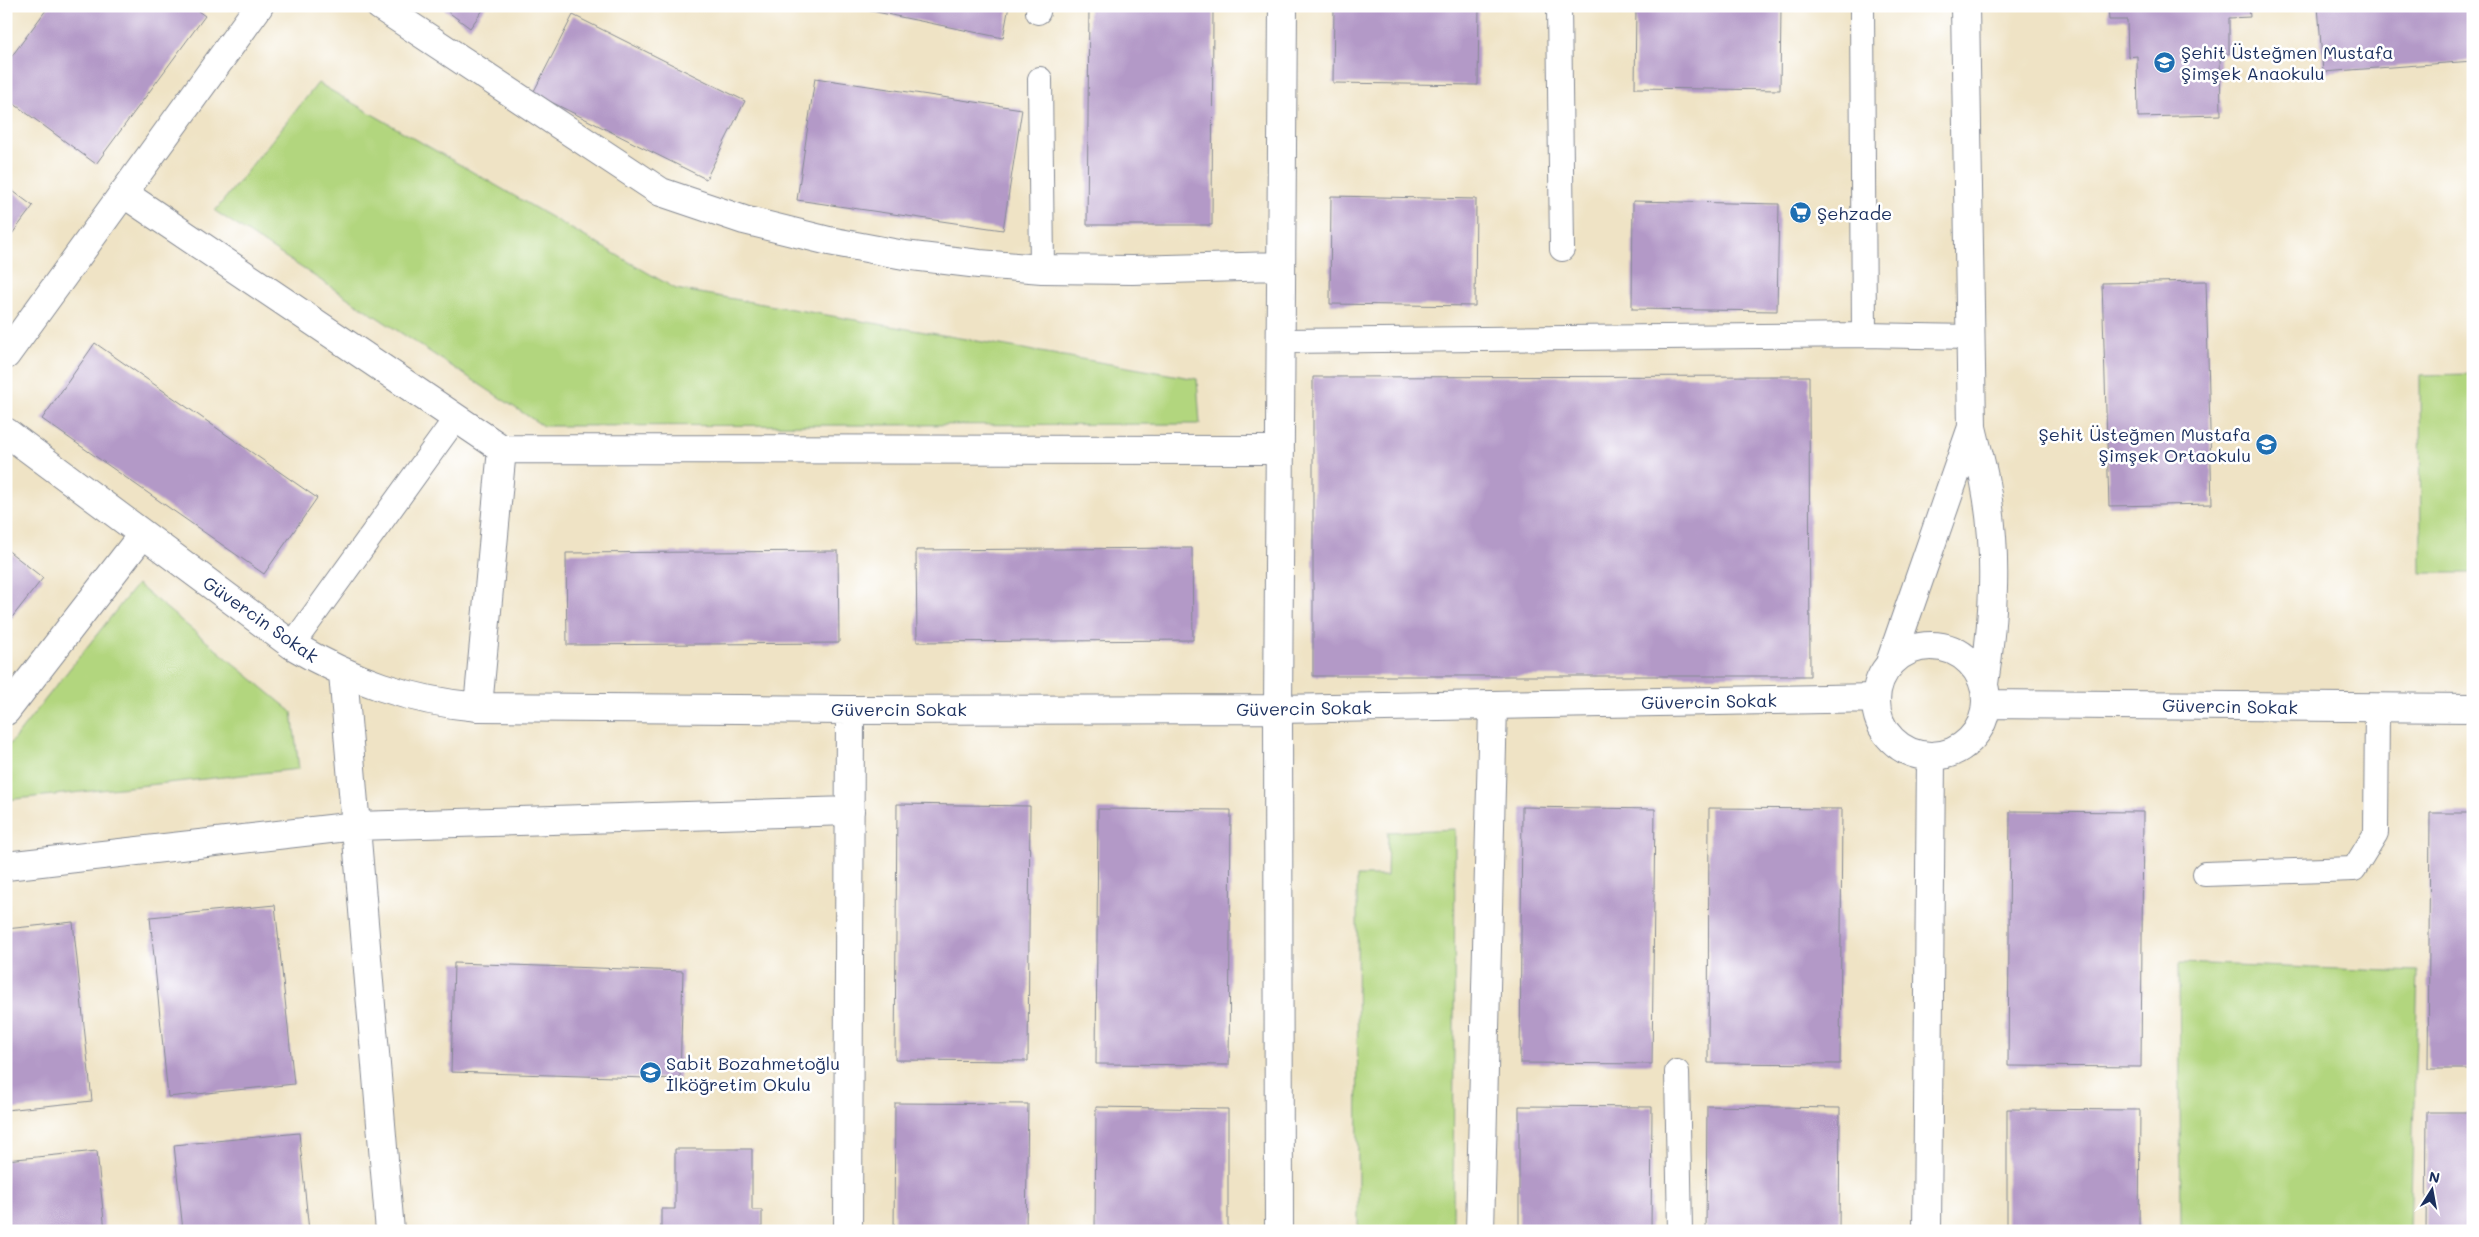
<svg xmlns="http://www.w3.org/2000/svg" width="2479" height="1237" font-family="Mali,sans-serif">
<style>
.green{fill:#b2d67e;stroke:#66826e}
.building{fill:#b399c7}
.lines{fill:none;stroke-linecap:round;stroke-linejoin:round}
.lane-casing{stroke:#858992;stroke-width:26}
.street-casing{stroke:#858992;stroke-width:30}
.lane{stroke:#fff;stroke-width:24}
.street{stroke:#fff;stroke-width:28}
.labels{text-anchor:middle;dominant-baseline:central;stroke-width:5;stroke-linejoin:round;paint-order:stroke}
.poi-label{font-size:18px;fill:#1b2f5e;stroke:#fff;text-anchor:start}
.street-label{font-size:18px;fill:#1b2f5e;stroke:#fff}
</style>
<rect width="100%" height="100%" fill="#fff"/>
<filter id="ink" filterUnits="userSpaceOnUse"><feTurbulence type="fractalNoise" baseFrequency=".02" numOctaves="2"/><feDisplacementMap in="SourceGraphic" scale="10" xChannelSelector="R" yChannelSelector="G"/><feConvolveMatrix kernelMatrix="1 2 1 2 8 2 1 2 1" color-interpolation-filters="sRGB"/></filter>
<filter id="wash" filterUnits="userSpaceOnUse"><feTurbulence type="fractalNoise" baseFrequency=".0096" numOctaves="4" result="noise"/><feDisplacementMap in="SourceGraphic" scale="20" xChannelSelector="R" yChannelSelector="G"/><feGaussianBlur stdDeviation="1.12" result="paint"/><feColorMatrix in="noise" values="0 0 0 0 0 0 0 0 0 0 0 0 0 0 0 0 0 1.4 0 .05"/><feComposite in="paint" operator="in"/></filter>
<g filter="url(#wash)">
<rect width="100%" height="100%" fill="#efe3c5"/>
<path class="green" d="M 318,83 L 676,289 L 1197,379 L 1200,424 L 543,426 L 215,211 Z
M 2473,374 L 2473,573 L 2421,573 L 2420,375 Z
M 137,584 L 292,712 L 299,769 L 6,800 L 6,749 Z
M 1455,829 L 1453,1231 L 1358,1231 L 1357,876 L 1387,876 L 1388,832 Z
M 2179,963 L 2418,972 L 2410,1231 L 2181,1231 Z"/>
<g id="blocks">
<path class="building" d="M 49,6 L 191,6 L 205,16 L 96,164 L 6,98 L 6,64 Z
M 440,6 L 486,6 L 470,28 Z
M 847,6 L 1009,6 L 1003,38 Z
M 1089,6 L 1213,6 L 1212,225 L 1087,225 Z
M 1334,6 L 1479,6 L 1478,85 L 1333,83 Z
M 1636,6 L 1781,6 L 1780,90 L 1635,88 Z
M 2108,6 L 2249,6 L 2250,17 L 2229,18 L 2229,54 L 2220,54 L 2221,115 L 2138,117 L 2137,56 L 2128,57 L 2127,20 L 2109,20 Z
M 2318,6 L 2473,6 L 2473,61 L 2323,72 Z
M 573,15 L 745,101 L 706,179 L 533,93 Z
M 815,78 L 1022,109 L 1003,230 L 797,200 Z
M 6,186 L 33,206 L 6,242 Z
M 1331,196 L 1476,199 L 1475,306 L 1330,304 Z
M 1633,201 L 1779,204 L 1777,311 L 1632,309 Z
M 2206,281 L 2212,504 L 2109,506 L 2102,283 Z
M 95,343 L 317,498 L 264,574 L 42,419 Z
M 1809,376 L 1810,676 L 1313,676 L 1313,377 Z
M 1192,548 L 1193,640 L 917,642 L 916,550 Z
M 6,549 L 43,578 L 6,625 Z
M 838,551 L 839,643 L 567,645 L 566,553 Z
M 897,804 L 1030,806 L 1028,1061 L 895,1060 Z
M 1522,807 L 1655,809 L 1652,1064 L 1520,1063 Z
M 1709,808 L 1842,809 L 1840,1064 L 1708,1063 Z
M 1098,809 L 1231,810 L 1229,1065 L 1096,1064 Z
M 2010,811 L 2143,812 L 2141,1067 L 2008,1066 Z
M 2430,813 L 2473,813 L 2473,1069 L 2428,1069 Z
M 275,905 L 294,1084 L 168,1097 L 150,917 Z
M 73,922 L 92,1101 L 6,1110 L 6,929 Z
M 454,963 L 683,971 L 680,1079 L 451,1072 Z
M 895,1103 L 1028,1104 L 1026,1231 L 894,1231 Z
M 1519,1106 L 1652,1107 L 1651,1231 L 1519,1231 Z
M 1707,1106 L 1840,1108 L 1839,1231 L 1706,1231 Z
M 1096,1107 L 1228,1109 L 1228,1231 L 1095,1231 Z
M 2007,1109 L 2140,1110 L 2139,1231 L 2007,1231 Z
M 2427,1112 L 2473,1112 L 2473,1231 L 2426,1231 Z
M 299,1133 L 309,1231 L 183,1231 L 174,1145 Z
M 675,1149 L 752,1149 L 752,1210 L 762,1210 L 762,1231 L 661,1231 L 661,1209 L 675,1209 Z
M 97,1151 L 105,1231 L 6,1231 L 6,1160 Z"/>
</g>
</g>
<g filter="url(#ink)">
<use href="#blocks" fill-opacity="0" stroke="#858992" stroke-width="1"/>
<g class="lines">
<defs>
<path id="lane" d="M 1559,6 L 1562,249
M 1862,6 L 1864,335
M 1038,12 L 1039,6
M 1040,79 L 1042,269
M 1281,341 L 1864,335 L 1970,337
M 292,645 L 456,418
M 2205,874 L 2354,869 L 2376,833 L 2377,707
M 1677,1072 L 1680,1231"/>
<path id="street" d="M 380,6 L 661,192 L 744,220 L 829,241 L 904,255 L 979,264 L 1042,269 L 1132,270 L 1281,266
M 1965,6 L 1972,427 C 1976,446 1982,464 1985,483 C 1998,550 1994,617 1984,684
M 123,193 L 502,449 L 1280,450
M 6,355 L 259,6
M 6,432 L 292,645 C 351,680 410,701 478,707 L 850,710 L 1278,709 L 1876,698
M1876 701a55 55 0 1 1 110 0a55 55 0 1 1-110 0Z
M 1890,663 L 1972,427
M 343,673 L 390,1231
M 1987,704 L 2473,708
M 478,707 L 502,449
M 6,711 L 143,534
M 6,866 L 356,826 L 850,811
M 848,1231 L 850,710
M 1279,1231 L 1278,709 L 1283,6
M 1480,1231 L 1493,705
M 1927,1231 L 1931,756"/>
</defs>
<use href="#lane" class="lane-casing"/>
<use href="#street" class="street-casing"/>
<use href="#lane" class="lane"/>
<use href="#street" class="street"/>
</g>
</g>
<defs>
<symbol id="school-disc" viewBox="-11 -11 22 22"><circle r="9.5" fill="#1f6fb2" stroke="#fff"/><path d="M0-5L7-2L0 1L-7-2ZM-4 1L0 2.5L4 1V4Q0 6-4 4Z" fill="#fff"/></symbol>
<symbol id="supermarket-disc" viewBox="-11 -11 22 22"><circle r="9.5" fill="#1f6fb2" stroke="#fff"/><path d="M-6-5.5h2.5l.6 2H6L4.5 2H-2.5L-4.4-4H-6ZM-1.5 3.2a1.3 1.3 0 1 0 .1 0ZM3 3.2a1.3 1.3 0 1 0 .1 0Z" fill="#fff"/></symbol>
</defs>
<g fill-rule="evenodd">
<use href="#school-disc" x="2152" y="50" width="25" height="25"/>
<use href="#supermarket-disc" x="1788" y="200" width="25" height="25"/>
<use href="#school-disc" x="2254" y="432" width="25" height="25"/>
<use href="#school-disc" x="638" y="1060" width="25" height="25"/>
</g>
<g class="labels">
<g class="poi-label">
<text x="2181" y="52">Şehit Üsteğmen Mustafa<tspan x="2181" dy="21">Şimşek Anaokulu</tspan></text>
<text x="1817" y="213">Şehzade</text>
<text x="2251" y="434" text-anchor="end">Şehit Üsteğmen Mustafa<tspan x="2251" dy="21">Şimşek Ortaokulu</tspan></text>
<text x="666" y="1063">Sabit Bozahmetoğlu<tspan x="666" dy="21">İlköğretim Okulu</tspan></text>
</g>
<g class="street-label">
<text transform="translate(261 619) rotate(35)">Güvercin Sokak</text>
<text transform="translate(1709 701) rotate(-1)">Güvercin Sokak</text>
<text transform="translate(2230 706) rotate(1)">Güvercin Sokak</text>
<text transform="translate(1304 708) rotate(-1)">Güvercin Sokak</text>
<text x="899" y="709">Güvercin Sokak</text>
</g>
</g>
<rect width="2479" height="1237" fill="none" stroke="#fff" stroke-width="25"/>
<g transform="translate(2432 1190) rotate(11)" stroke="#ffffff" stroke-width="4" paint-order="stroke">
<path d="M0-4L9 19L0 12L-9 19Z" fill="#1b2f5e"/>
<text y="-8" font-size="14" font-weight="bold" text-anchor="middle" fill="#1b2f5e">N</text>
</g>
</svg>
